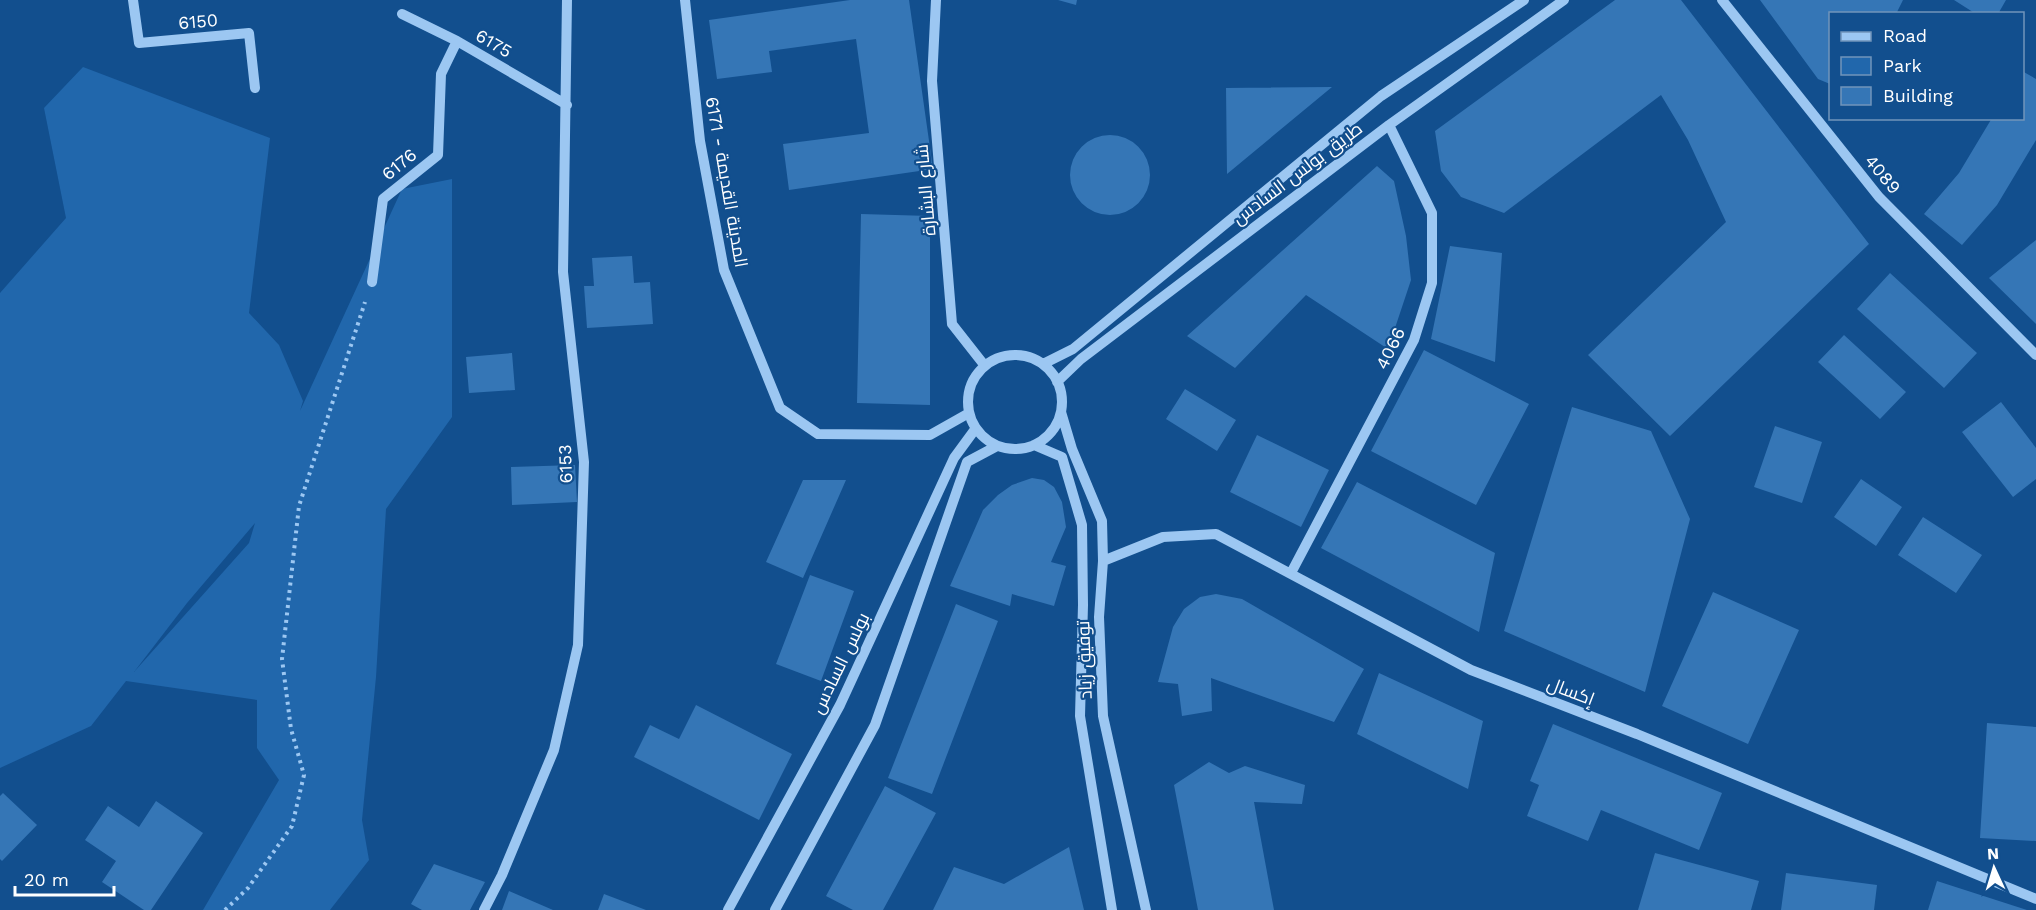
<svg xmlns="http://www.w3.org/2000/svg" width="2036" height="910" font-family="'Work Sans',Cairo,sans-serif">
<style>
.green{fill:#2167ac;fill-rule:evenodd}
.building{fill:#3576b6}
.lines{fill:none;stroke-linecap:round;stroke-linejoin:round}
.path{stroke:#9cc7f2;stroke-width:4;stroke-dasharray:3 4.5;stroke-linecap:butt}
.minor{stroke:#9cc7f2;stroke-width:10}
.labels{text-anchor:middle;dominant-baseline:central;stroke-width:4.5;stroke-linejoin:round;paint-order:stroke}
.street-label{font-size:18px;fill:#fff;stroke:#124f8e}
</style>
<rect width="100%" height="100%" fill="#124f8e"/>
<path class="green" d="M 83,67 L 270,138 L 249,313 L 279,345 L 303,401 L 300,411 L 402,189 L 452,179 L 452,417 L 386,509 L 376,677 L 362,820 L 369,860 L 330,910 L 203,910 L 279,780 L 257,748 L 257,700 L 126,681 L 91,726 L 0,768 L 0,293 L 66,218 L 44,108 ZM 255,523 L 249,543 L 134,672 L 187,603 Z"/>
<path class="building" d="M 850,0 L 909,0 L 933,169 L 789,190 L 783,144 L 869,133 L 856,39 L 769,51 L 772,72 L 717,79 L 709,20 Z
M 1058,0 L 1077,0 L 1076,5 Z
M 1615,0 L 1681,0 L 1869,244 L 1670,436 L 1588,355 L 1726,222 L 1688,140 L 1661,95 L 1504,213 L 1461,197 L 1441,171 L 1435,131 Z
M 1760,0 L 1903,0 L 1896,14 L 1830,14 L 1830,84 L 1818,79 Z
M 1954,0 L 2006,0 L 1998,14 L 1976,14 Z
M 2022,71 L 2036,79 L 2036,140 L 1997,205 L 1962,245 L 1924,214 L 1959,173 L 1992,118 L 2022,118 Z
M 1332,87 L 1227,174 L 1226,88 Z
M1070 175a40 40 0 1 1 80 0a40 40 0 1 1-80 0Z
M 1377,166 L 1394,181 L 1406,236 L 1411,280 L 1388,349 L 1306,295 L 1235,368 L 1187,336 Z
M 861,214 L 930,216 L 930,405 L 857,403 Z
M 2036,240 L 2036,324 L 1989,278 Z
M 1450,246 L 1502,253 L 1495,362 L 1431,339 Z
M 632,256 L 634,283 L 650,282 L 653,324 L 587,328 L 584,286 L 594,286 L 592,258 Z
M 1890,273 L 1977,353 L 1944,388 L 1857,309 Z
M 1844,335 L 1906,392 L 1880,419 L 1818,362 Z
M 1424,350 L 1529,404 L 1476,505 L 1371,451 Z
M 512,353 L 515,390 L 469,393 L 466,357 Z
M 1185,389 L 1236,420 L 1217,451 L 1166,419 Z
M 2001,402 L 2036,448 L 2036,479 L 2013,497 L 1962,432 Z
M 1572,407 L 1651,431 L 1690,519 L 1645,692 L 1504,631 Z
M 1775,426 L 1822,442 L 1802,503 L 1754,487 Z
M 1257,435 L 1329,470 L 1301,527 L 1230,492 Z
M 575,465 L 577,502 L 512,505 L 511,467 Z
M 1032,478 L 1044,480 L 1054,487 L 1062,502 L 1066,527 L 1051,562 L 1066,566 L 1054,606 L 1012,594 L 1010,606 L 950,586 L 983,510 L 998,495 L 1012,485 Z
M 1861,479 L 1902,507 L 1876,546 L 1834,517 Z
M 803,480 L 846,480 L 803,578 L 766,562 Z
M 1357,482 L 1495,553 L 1479,632 L 1321,548 Z
M 1923,517 L 1982,555 L 1956,593 L 1898,555 Z
M 810,575 L 854,591 L 821,681 L 776,664 Z
M 1713,592 L 1799,630 L 1748,744 L 1662,706 Z
M 1216,594 L 1242,599 L 1364,669 L 1334,722 L 1211,678 L 1212,711 L 1182,716 L 1178,684 L 1158,682 L 1173,627 L 1184,609 L 1200,597 Z
M 956,604 L 998,621 L 932,794 L 888,778 Z
M 1379,673 L 1483,721 L 1468,789 L 1357,734 Z
M 696,705 L 792,754 L 759,820 L 634,757 L 650,725 L 679,739 Z
M 1987,723 L 2036,727 L 2036,841 L 1980,838 Z
M 1553,724 L 1722,793 L 1699,850 L 1601,810 L 1588,841 L 1527,816 L 1539,785 L 1530,781 Z
M 1209,762 L 1229,773 L 1245,766 L 1305,785 L 1302,804 L 1254,802 L 1274,910 L 1198,910 L 1174,785 Z
M 885,786 L 936,813 L 883,910 L 853,910 L 826,896 Z
M 3,793 L 37,825 L 2,861 L 0,859 L 0,796 Z
M 156,801 L 203,833 L 151,910 L 144,910 L 102,882 L 116,861 L 85,840 L 108,806 L 139,827 Z
M 1069,847 L 1084,910 L 933,910 L 954,867 L 1004,884 Z
M 1655,853 L 1759,881 L 1751,910 L 1638,910 Z
M 434,864 L 485,882 L 470,910 L 422,910 L 411,904 Z
M 1786,873 L 1877,885 L 1874,910 L 1781,910 Z
M 1937,881 L 2027,910 L 1928,910 Z
M 509,891 L 553,910 L 502,910 Z
M 604,894 L 646,910 L 598,910 Z"/>
<g class="lines">
<path class="path" d="M 225,910 L 248,888 L 292,826 L 304,775 L 291,729 L 282,659 L 299,506 L 365,302"/>
<path class="minor" d="M 133,0 L 139,43 L 249,33 L 255,88
M 685,0 L 700,141 L 724,270 L 780,408 L 818,434 L 930,435 L 969,413
M 936,0 L 932,81 L 952,324 L 985,366
M 1722,0 L 1879,197 L 2036,355
M 402,14 L 457,41 L 567,105
M 372,282 L 383,199 L 438,155 L 441,74 L 457,41
M968 402a47 47 0 1 1 94 0a47 47 0 1 1-94 0Z
M 1043,364 L 1073,349 L 1381,96 L 1524,0
M 1057,382 L 1081,359 L 1389,125 L 1564,0
M 1061,412 L 1072,449 L 1102,521 L 1103,561 L 1099,617 L 1103,716 L 1146,910
M 1034,445 L 1062,457 L 1082,525 L 1083,605 L 1080,716 L 1112,910
M 1103,561 L 1163,537 L 1216,534 L 1471,670 L 1637,734 L 2036,899
M 1291,573 L 1414,340 L 1432,283 L 1432,213 L 1389,125
M 484,910 L 502,875 L 554,750 L 578,645 L 584,462 L 563,272 L 567,0
M 728,910 L 840,705 L 954,458 L 976,428
M 775,910 L 875,725 L 967,462 L 997,446"/>
</g>
<g class="labels">
<g class="street-label">
<text transform="translate(198 21) rotate(-5)">6150</text>
<text transform="translate(494 43) rotate(30)">6175</text>
<text transform="translate(399 164) rotate(-39)">6176</text>
<text transform="translate(1297 173) rotate(-37)">طريق بولس السادس</text>
<text transform="translate(1883 174) rotate(50)">4089</text>
<text transform="translate(727 182) rotate(80)">المدينة القديمة - 6171</text>
<text transform="translate(925 190) rotate(-95)">شارع البشارة</text>
<text transform="translate(1390 348) rotate(-64)">4066</text>
<text transform="translate(565 464) rotate(-92)">6153</text>
<text transform="translate(1084 660) rotate(-92)">توفيق زياد</text>
<text transform="translate(840 663) rotate(-64)">بولس السادس</text>
<text transform="translate(1571 691) rotate(21)">إكسال</text>
</g>
</g>
<rect x="1829" y="12" width="195" height="108" fill="#124f8e" stroke="#7195bb" stroke-width="1.5"/>
<rect x="1841" y="32" width="30" height="9" fill="#9cc7f2" stroke="#7195bb" stroke-width="1.5"/>
<text x="1883" y="42" font-size="18" fill="#ffffff">Road</text>
<rect x="1841" y="57" width="30" height="18" fill="#2167ac" stroke="#7195bb" stroke-width="1.5"/>
<text x="1883" y="72" font-size="18" fill="#ffffff">Park</text>
<rect x="1841" y="87" width="30" height="18" fill="#3576b6" stroke="#7195bb" stroke-width="1.5"/>
<text x="1883" y="102" font-size="18" fill="#ffffff">Building</text>
<g transform="translate(1994 868) rotate(356)" stroke="#124f8e" stroke-width="4.5" paint-order="stroke">
<path d="M0-4.5L10 22L0 15L-10 22Z" fill="#ffffff"/>
<text y="-9" font-size="16" font-weight="bold" text-anchor="middle" fill="#ffffff">N</text>
</g>
<path d="M15 886v9h99v-9" fill="none" stroke="#ffffff" stroke-width="3"/>
<text x="24" y="886" font-size="18" fill="#ffffff" stroke="#124f8e" stroke-width="4.5" paint-order="stroke">20 m</text>
</svg>
